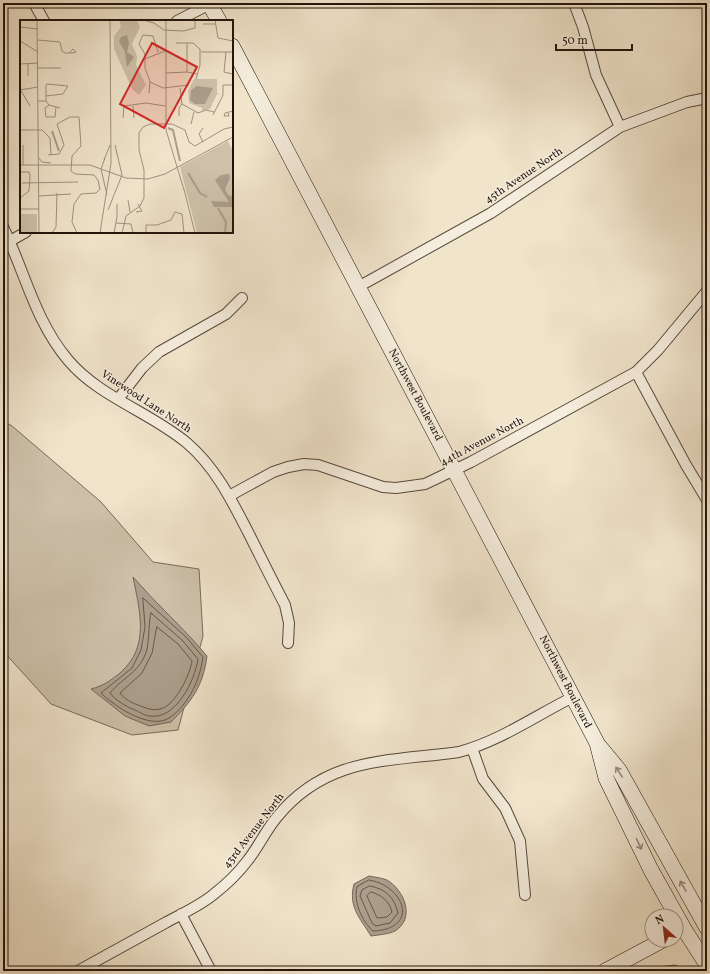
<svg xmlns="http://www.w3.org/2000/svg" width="710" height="974" font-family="Vollkorn,serif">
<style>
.green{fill:#cdc1aa;stroke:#786a5a}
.water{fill:#aa9d8a;stroke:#746657}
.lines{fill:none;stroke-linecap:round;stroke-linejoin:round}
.shore{stroke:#66584a;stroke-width:1}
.street-casing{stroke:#56483b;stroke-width:12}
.secondary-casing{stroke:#22140b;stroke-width:16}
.street{stroke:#f5eddd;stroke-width:10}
.secondary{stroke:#f5eddd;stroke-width:15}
.oneway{stroke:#968b7e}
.labels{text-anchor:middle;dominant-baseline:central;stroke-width:3;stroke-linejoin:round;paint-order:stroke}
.street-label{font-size:11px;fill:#22140b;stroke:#f5eddd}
.inset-river{fill:none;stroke:#aa9d8a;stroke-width:2}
.inset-road{fill:none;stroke:#9e917e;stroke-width:1}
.view{fill:#d62828;fill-opacity:0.15;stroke:#d62828;stroke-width:2}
.inset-edge{fill:none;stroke:#22140b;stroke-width:2}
</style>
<rect width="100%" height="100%" fill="#f0e4cb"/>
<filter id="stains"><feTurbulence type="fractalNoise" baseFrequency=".005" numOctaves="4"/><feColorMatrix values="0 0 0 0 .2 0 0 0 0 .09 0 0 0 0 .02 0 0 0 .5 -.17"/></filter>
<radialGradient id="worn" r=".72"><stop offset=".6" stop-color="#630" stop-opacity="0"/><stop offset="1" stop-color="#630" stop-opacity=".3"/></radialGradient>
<path class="green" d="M 3,421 L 12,426 L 101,502 L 153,562 L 199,569 L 203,636 L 178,730 L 132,735 L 51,704 L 3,651 Z"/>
<path class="water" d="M 133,577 C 157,605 184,628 207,656 C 203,686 192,701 171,722 L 149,726 L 125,716 L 91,689 C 103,686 110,681 120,673 C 150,647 140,612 133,577 Z
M 369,876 C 374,877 382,878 387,880 C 404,890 416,918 395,931 C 389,934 378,935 371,936 C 360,918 348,907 354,884 Z
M 675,965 L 687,971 L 656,971 L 666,966 Z"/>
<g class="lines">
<path class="shore" d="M 143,598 L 186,637 L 203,657 C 200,679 189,705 169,718 C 155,727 133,716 120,708 C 114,703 106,699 101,693 L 132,668 L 141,650 L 145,627 Z
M 151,613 L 182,640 L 198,659 C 195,680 176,720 150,716 C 145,716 140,712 135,710 C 127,707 115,700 110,693 C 123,677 141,672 147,649 C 149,641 149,617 151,613 Z
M 157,627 L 178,644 L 192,661 C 190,675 176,703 163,708 C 154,712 146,708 138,705 C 132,703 124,699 120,693 L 142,673 L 152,653 Z
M 369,880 C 405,886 420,929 373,931 C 362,921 353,902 357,887 Z
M 370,886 C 386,889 394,897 398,913 L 390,923 L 376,926 L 372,923 L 360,896 L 362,890 Z
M 371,892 C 382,895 389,901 392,912 L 387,917 L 377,918 L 367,896 Z"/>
<defs>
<path id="street" d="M 34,3 L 44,21
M 574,3 L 583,27 L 596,75 L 620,127
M 177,21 L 210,4
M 3,227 C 25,272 35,321 68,360 C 99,397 150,412 187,443 C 215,467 231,499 248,532 C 260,556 272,580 285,605 L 289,623 L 288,643
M 10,241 L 26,232
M 358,287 L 491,213 L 620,127 L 687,102 L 707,98
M 636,372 L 686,465 L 707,500
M 119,398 L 142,368 L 159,352 L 226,314 L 242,298
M 229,496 L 273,472 L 288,467 L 304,464 L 318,465 L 383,487 L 396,488 L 425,484 L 471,462 L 636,372 L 658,350 L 707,291
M 472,748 L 483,779 L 505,808 L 520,841 L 525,895
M 181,914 L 211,971
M 78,971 C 107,955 136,939 165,923 C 181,914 200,906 214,894 C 227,884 239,872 248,860 C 259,846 266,830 277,817 C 327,756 388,762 459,752 C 500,741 535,716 573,697"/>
<path id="secondary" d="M 209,3 L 219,21
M 232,46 L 597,743 L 606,778 L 651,870 L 684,929 L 707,965
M 600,747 L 619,770 L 707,928
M 605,971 L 663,940"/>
</defs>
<use href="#street" class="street-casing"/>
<use href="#secondary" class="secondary-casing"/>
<use href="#street" class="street"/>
<use href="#secondary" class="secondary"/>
</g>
<defs><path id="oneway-shaft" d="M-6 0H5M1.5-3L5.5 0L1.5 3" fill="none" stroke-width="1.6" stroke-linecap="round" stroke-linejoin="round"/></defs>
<g class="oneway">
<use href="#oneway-shaft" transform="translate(619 772) rotate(-123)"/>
<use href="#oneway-shaft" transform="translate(639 844) rotate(64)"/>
<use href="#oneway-shaft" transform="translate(683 886) rotate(-120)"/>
</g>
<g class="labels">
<g class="street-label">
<text transform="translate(524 176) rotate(-34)">45th Avenue North</text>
<text transform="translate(415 395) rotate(62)">Northwest Boulevard</text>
<text transform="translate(146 402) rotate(33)">Vinewood Lane North</text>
<text transform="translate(482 442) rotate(-28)">44th Avenue North</text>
<text transform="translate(565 682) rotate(63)">Northwest Boulevard</text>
<text transform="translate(254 831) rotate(-52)">43rd Avenue North</text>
</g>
</g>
<g transform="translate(20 20)">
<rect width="213" height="213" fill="#f0e4cb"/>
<path d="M 99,0 L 117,0 L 120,7 L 112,24 L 117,36 L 116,45 L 126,65 L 119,75 L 112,69 L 94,29 L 94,16 L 101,7 ZM 174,59 L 197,59 L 197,73 L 202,75 L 197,74 L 190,89 L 182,91 L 182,88 L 169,83 L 168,71 ZM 208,121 L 213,131 L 213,213 L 177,213 L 160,147 ZM 0,194 L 17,194 L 17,213 L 0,213 Z" fill="#cdc1aa"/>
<path d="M 107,15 L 109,23 L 107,32 L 114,37 L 107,47 L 105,32 L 99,21 L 101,17 ZM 177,66 L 193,68 L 185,84 L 175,84 L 170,80 L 171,70 ZM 209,154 L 210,158 L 205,169 L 208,175 L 213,177 L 213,187 L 194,187 L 191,181 L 209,182 L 195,160 L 201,155 Z" fill="#aa9d8a"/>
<path class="inset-river" d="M 148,108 L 153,110 L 160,141M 32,111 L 39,131M 168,153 L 180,173 L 187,177M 198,188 L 206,202 L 205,213"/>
<path class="inset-road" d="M 17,0 L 19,213M 123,0 L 134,3 L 144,10 L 163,11 L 175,8 L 175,0M 146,0 L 146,110 L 164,170M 195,0 L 198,18M 183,4 L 196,4M 0,7 L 18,9M 198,18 L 213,21M 18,20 L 40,22 L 42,31 L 45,33 L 52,33 L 56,32 L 53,29 L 49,33M 0,21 L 18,32M 156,23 L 173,23 L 180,29 L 180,45 L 176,59M 167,23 L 167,52M 181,32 L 213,32M 206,32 L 204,52 L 213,54M 125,39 L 145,31M 8,43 L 8,56M 0,44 L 18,43M 18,48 L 41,48M 146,53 L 167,52 L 177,54M 130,62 L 143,68 L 169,65M 0,69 L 10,86M 0,70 L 18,67M 129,73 L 130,61 L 125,48 L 125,34 L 119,24 L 123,15 L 133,16 L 138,32M 18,81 L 26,81 L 29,85 L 40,88M 26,81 L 26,65 L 27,64 L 48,66 L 43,74 L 26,76M 162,84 L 178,93 L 186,90 L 194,92M 29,85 L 25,88 L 26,97 L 35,97 L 36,87M 113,86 L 114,98M 208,93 L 209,96 L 204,96 L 205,93 L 213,91M 193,95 L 203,75 L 203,65 L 213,65M 159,96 L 159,88 L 162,84 L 160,68M 103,98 L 104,86 L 126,83 L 145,86M 171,104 L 174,92M 0,110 L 22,110 L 30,118 L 31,135M 183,122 L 179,114 L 183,108M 28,135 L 39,134 L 44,125 L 37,104 L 50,97 L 59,97 L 61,126 L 52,136 L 51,151 L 55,154 L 74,155 L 78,160 L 80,169 L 76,173 L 61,174 L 54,184 L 52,202 L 57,213M 19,138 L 22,142 L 31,143M 85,138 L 81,149 L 87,175M 84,140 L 90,125M 0,145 L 70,145 L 106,158 L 128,159 L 145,154 L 213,117M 3,145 L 3,125M 0,152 L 9,152 L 10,155 L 9,171 L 0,178M 2,163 L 58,162M 164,169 L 175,213M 19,176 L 51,174M 108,180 L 110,192M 0,189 L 19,189M 88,190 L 102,155 L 95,125M 116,192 L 122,191 L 118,184M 151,200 L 155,192 L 162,194 L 164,213M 96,203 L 111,204 L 113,213M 32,213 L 36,207 L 37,173M 80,213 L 91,143 L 90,0M 94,213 L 97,197 L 97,184M 102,213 L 106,196 L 120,186 L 124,178 L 124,150 L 119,130 L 119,113 L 123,107 L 130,104 L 152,104 L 165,110 L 169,122 L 175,126 L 204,109 L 213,107M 126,213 L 126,205 L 137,205 L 151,200"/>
<path class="view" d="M 132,23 L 177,47 L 144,108 L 100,84 Z"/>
<rect width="213" height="213" class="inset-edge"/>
</g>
<rect width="710" height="974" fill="none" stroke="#f0e4cb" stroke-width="16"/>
<rect x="4" y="4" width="702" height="966" fill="none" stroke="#22140b" stroke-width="2"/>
<rect x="8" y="8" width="694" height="958" fill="none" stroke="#22140b"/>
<g transform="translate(664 928) rotate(332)"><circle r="19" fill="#f5eddd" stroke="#a19689"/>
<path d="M0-3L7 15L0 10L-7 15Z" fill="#8f2418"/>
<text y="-6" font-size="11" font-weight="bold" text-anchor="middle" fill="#22140b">N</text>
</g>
<path d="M556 44v6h76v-6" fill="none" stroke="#22140b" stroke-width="2"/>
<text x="562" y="44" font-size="12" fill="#22140b" stroke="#f5eddd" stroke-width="3" paint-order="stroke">50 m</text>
<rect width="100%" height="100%" filter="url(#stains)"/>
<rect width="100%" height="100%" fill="url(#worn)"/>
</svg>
